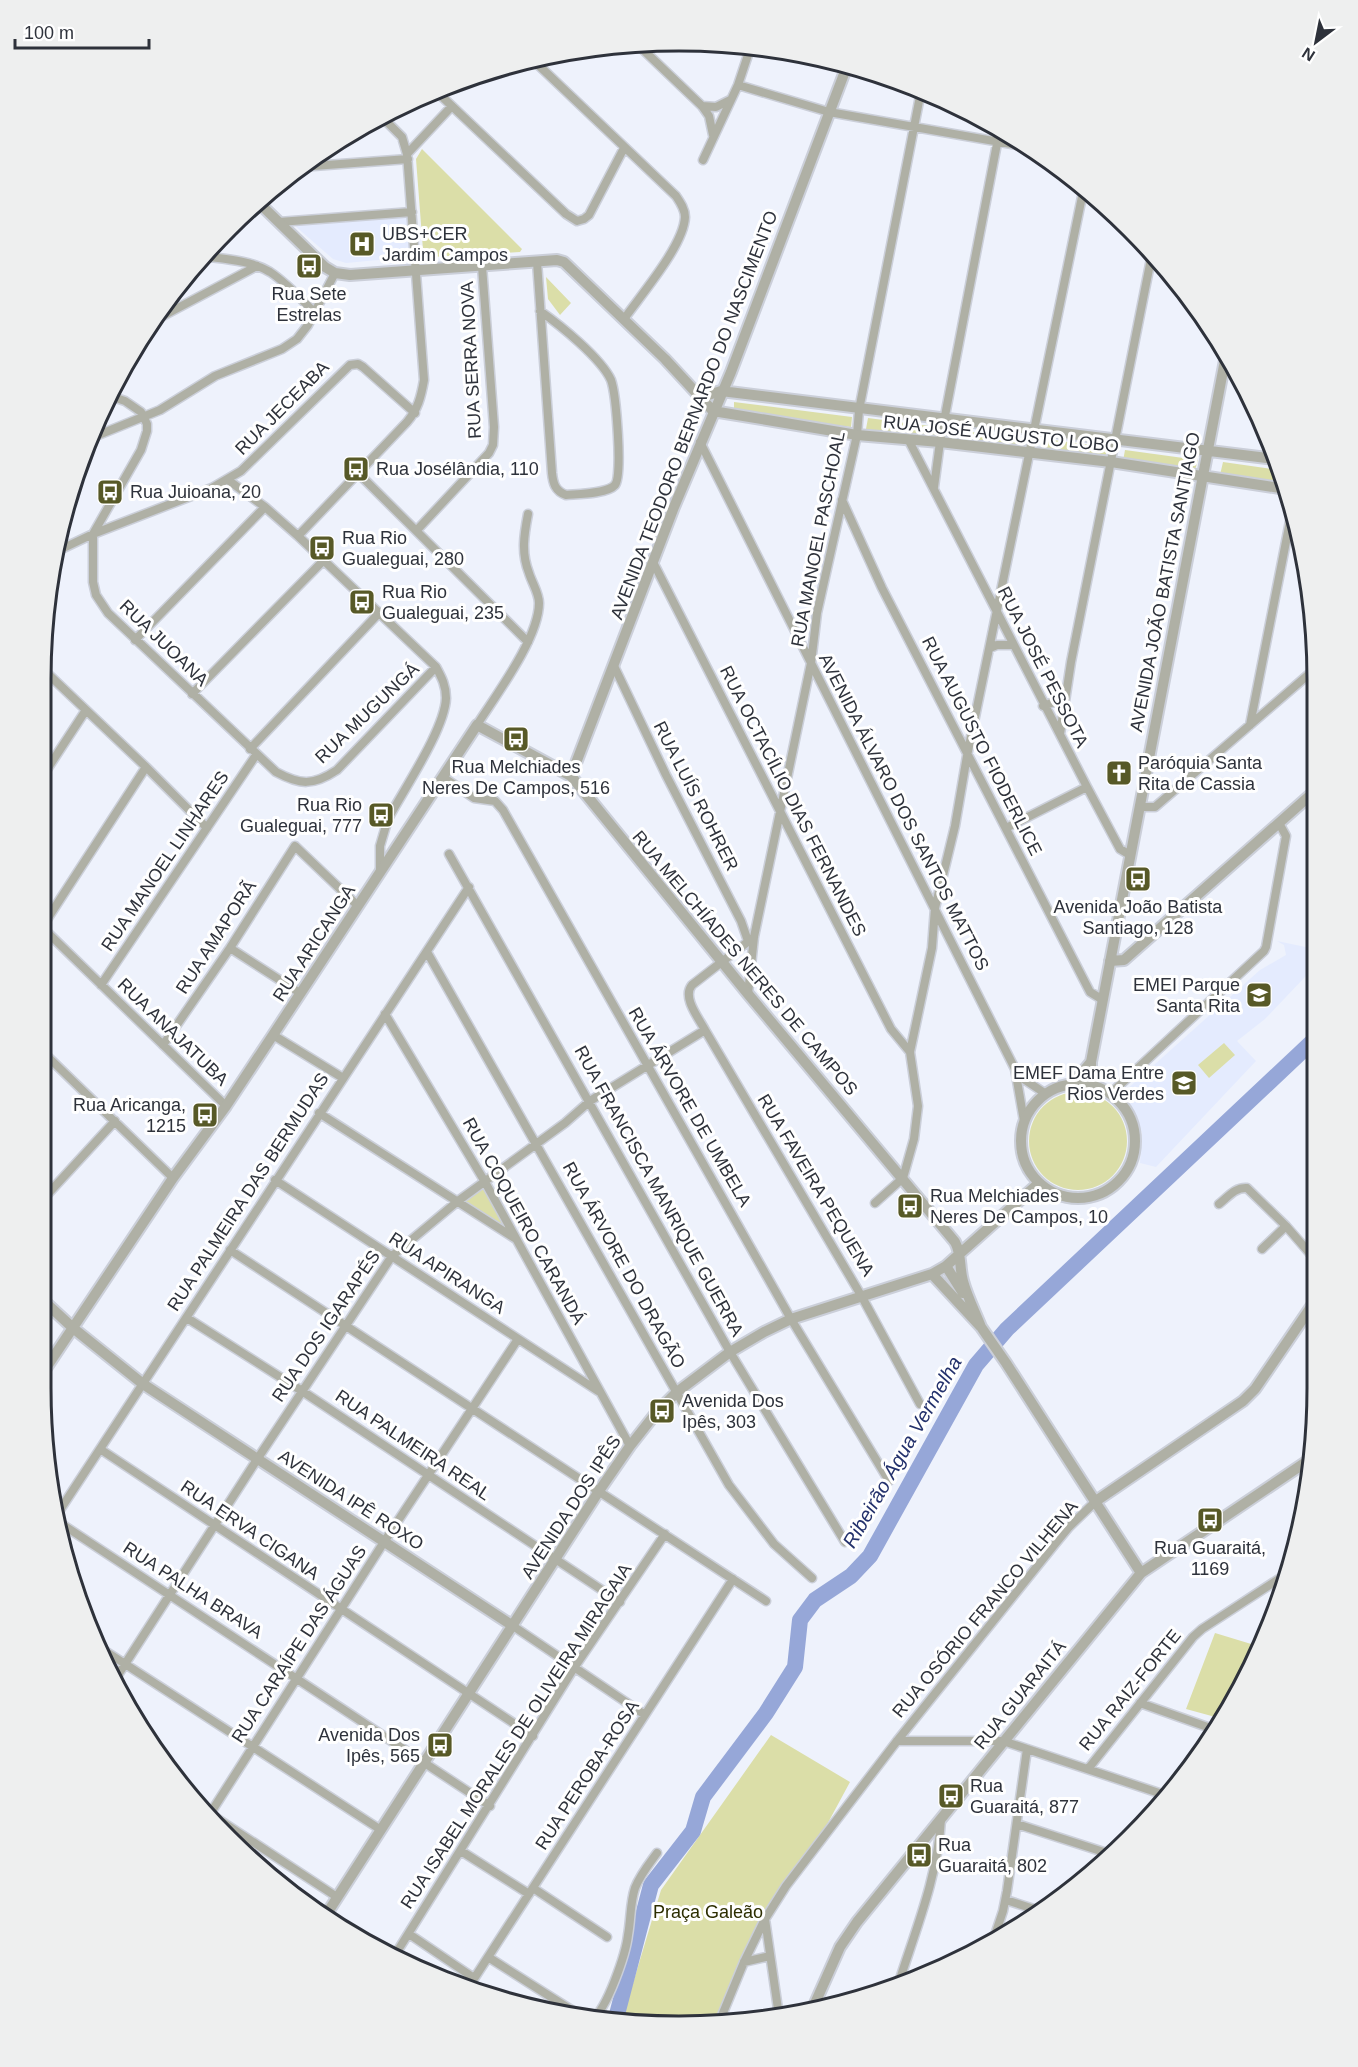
<svg xmlns="http://www.w3.org/2000/svg" width="1358" height="2067" font-family="Arial,sans-serif">
<style>
.built{fill:#e4ebfe}
.green{fill:#dbdea8}
.lines{fill:none;stroke-linecap:round;stroke-linejoin:round}
.river{stroke:#96a7d8;stroke-width:16}
.minor-casing{stroke:#cbcfd9;stroke-width:11}
.tertiary-casing{stroke:#cbcfd9;stroke-width:14}
.minor{stroke:#afb0a5;stroke-width:8}
.tertiary{stroke:#afb0a5;stroke-width:10}
.labels{text-anchor:middle;dominant-baseline:central;stroke-width:6;stroke-linejoin:round;paint-order:stroke}
.poi-label{font-size:18px;fill:#2e323b;stroke:#fff;text-anchor:start}
.street-label{font-size:18px;fill:#2e323b;stroke:#fff}
.park-label{font-size:18px;fill:#2d2e01;stroke:#fff}
.water-label{font-size:20px;font-style:italic;fill:#23316c;stroke:#fff}
.rim{fill:none;stroke:#2e323b;stroke-width:3}
</style>
<rect width="100%" height="100%" fill="#eef2fc"/>
<path class="built" d="M 407,216 L 410,257 L 346,263 L 333,259 L 294,225 Z
M 1277,941 L 1315,949 L 1315,960 L 1305,977 L 1265,1019 L 1237,1041 L 1256,1061 L 1156,1167 L 1140,1163 L 1142,1133 L 1125,1091 L 1260,970 L 1286,955 L 1284,945 Z"/>
<path class="green" d="M 422,149 L 522,249 L 520,252 L 432,257 L 425,255 L 423,250 L 416,159 Z
M 546,277 L 571,303 L 560,315 L 548,299 Z
M 734,402 L 852,417 L 851,427 L 734,413 Z
M 868,418 L 937,427 L 933,440 L 866,429 Z
M 955,430 L 1026,439 L 1022,451 L 953,442 L 949,437 Z
M 1045,439 L 1108,447 L 1104,460 L 1041,451 Z
M 1125,450 L 1198,460 L 1195,470 L 1123,461 Z
M 1223,462 L 1279,470 L 1284,483 L 1220,475 Z
M 1224,1043 L 1235,1055 L 1209,1078 L 1198,1065 Z
M1029 1141a49 49 0 1 1 98 0a49 49 0 1 1-98 0Z
M 487,1185 L 521,1246 L 459,1206 Z
M 1215,1633 L 1261,1647 L 1252,1670 L 1219,1718 L 1186,1709 Z
M 771,1735 L 850,1782 L 823,1832 L 765,1912 L 715,2025 L 638,2025 L 621,2023 L 661,1890 Z"/>
<g class="lines">
<path class="river" d="M 615,2022 L 651,1885 L 693,1831 L 703,1797 L 766,1713 L 795,1667 L 800,1620 L 815,1600 L 851,1576 L 870,1556 L 976,1365 L 1007,1329 L 1314,1040"/>
<defs>
<path id="minor" d="M 635,42 L 702,106 L 709,116 L 713,135
M 532,59 L 676,196 C 680,202 685,209 685,217 C 684,245 641,295 624,319
M 738,85 L 829,112 L 1028,147
M 436,91 L 566,214 L 577,221 L 584,219 L 589,215 L 624,148
M 702,106 L 716,107 L 730,100
M 407,154 L 452,106
M 703,160 L 738,85 L 751,46
M 300,167 L 408,159
M 279,222 L 412,212
M 202,256 C 224,259 250,260 270,272 C 287,283 301,299 315,313
M 537,262 L 552,473 C 553,483 555,491 566,495 C 577,494 607,494 615,485 C 623,476 616,394 611,380 C 601,358 560,325 540,311
M 159,318 L 257,266
M 107,395 L 125,401 L 141,412 L 147,424 L 147,431 L 141,450 L 93,534 L 93,582 L 96,595 L 108,613 L 276,772 C 300,785 313,786 337,770 L 436,667
M 91,438 L 160,410 L 215,376 L 282,349 L 297,339 L 308,325 L 335,273
M 908,439 L 1087,787 L 1120,849 L 1130,855
M 700,442 L 1015,1069 L 1024,1121
M 359,474 L 528,642
M 228,480 L 265,507 L 298,536 L 436,667 C 442,678 446,686 446,698 C 445,729 404,789 388,819 L 380,846 L 380,872
M 934,487 L 940,442 L 1000,128
M 842,500 L 882,588 L 1090,992 L 1103,1000
M 417,530 L 489,453 L 493,445 L 494,427 L 482,266
M 298,536 L 407,422 C 418,409 421,397 424,380 L 407,154 L 402,137 L 381,116
M 55,552 L 93,534 L 212,488 L 241,471 L 350,365 L 358,364 L 363,367 L 415,413
M 653,562 L 891,1029 L 910,1052
M 135,640 L 265,507
M 990,648 L 997,645 L 1012,645
M 614,666 L 666,775 L 741,921 L 748,941
M 46,672 L 146,767 L 207,828
M 192,694 L 324,560
M 1043,706 L 1057,701 L 1066,694
M 477,725 C 496,695 539,638 539,603 C 539,593 532,583 529,573 C 521,553 524,535 528,514
M 1250,725 L 1293,506
M 1060,734 L 1071,662 L 1152,254
M 250,749 L 380,612
M 46,771 L 86,710
M 443,777 L 474,798 L 495,801 L 503,810 L 791,1319 L 889,1481
M 1139,807 L 1155,807 L 1316,668
M 1006,828 L 1087,787
M 449,854 L 730,1352 L 845,1542
M 46,921 L 146,767
M 46,931 L 226,1106
M 754,937 L 692,985 C 682,997 698,1017 705,1030 L 862,1297 L 920,1404
M 230,948 L 300,993
M 427,952 L 729,1485 L 774,1544 L 812,1578
M 101,985 L 256,755
M 748,994 L 754,937 L 811,663 L 817,613 L 857,435 L 859,410 L 921,91
M 385,1014 L 485,1182 L 630,1446
M 273,1035 L 343,1078
M 163,1045 L 230,948 L 295,846 L 358,906
M 46,1055 L 173,1178
M 1015,1069 L 1025,1080 L 1046,1094
M 1110,1094 L 1264,951 L 1266,947 L 1286,836 L 1280,825
M 319,1113 L 516,1239
M 275,1180 L 598,1391
M 46,1196 L 115,1121
M 875,1203 L 903,1178 L 914,1139 L 918,1106 L 910,1052 L 932,948 L 935,908 L 955,826 L 967,756 L 1084,187
M 1219,1204 C 1228,1197 1235,1187 1247,1188 L 1286,1226 L 1313,1257
M 1262,1249 L 1286,1226
M 230,1250 L 766,1601
M 187,1318 L 302,1391 L 620,1602
M 100,1449 L 533,1736
M 56,1516 L 469,887
M 57,1521 L 490,1806
M 513,1626 L 645,1715
M 102,1649 L 381,1830
M 116,1678 L 258,1458 L 392,1256 L 458,1201 L 565,1123 L 590,1101 L 705,1030
M 1140,1703 L 1213,1729
M 897,1741 L 1003,1741 L 1168,1796
M 1088,1769 L 1193,1637 L 1202,1629 L 1288,1573
M 195,1804 L 337,1897
M 208,1817 L 384,1542 L 518,1339
M 1017,1824 L 1113,1855
M 461,1851 L 529,1894
M 533,1888 L 607,1937
M 1006,1900 L 1040,1911
M 765,1919 L 779,2016
M 409,1934 L 474,1978
M 992,1944 L 1003,1911 L 1007,1891 L 1027,1749
M 395,1955 L 574,1668 L 665,1534
M 488,1957 L 584,2018
M 744,1962 L 770,1956
M 899,1982 C 916,1929 938,1876 941,1819
M 468,1988 L 733,1579
M 592,2019 C 607,2010 626,1953 628,1935 C 631,1919 630,1903 635,1888 C 640,1875 649,1864 657,1853
M 718,2025 L 744,1962 L 765,1919 L 786,1886 L 897,1741 L 1055,1544 L 1069,1527 L 1096,1501"/>
<path id="tertiary" d="M 258,202 L 325,267 L 335,273 L 350,275 L 557,260 L 564,262 L 665,359 L 713,411 L 857,435 L 940,442 L 1111,462 L 1286,489
M 702,397 L 721,391 L 1275,459
M 571,776 L 674,507 L 731,372 L 847,66
M 1110,961 L 1124,960 L 1315,791
M1021 1141a57 57 0 1 1 114 0a57 57 0 1 1-114 0Z
M 1072,1085 L 1091,1062
M 1091,1086 L 1091,1062 L 1226,355
M 946,1266 L 963,1293
M 932,1274 L 981,1327 L 1006,1363 L 1141,1573
M 46,1303 L 73,1328 L 143,1384 L 513,1626
M 46,1368 L 173,1178 L 226,1106 L 273,1035 L 477,725 L 571,776 L 748,994 L 955,1242 C 962,1255 959,1267 963,1281 C 967,1296 975,1312 981,1327
M 1096,1501 L 1243,1401 L 1255,1389 L 1313,1304
M 326,1915 L 599,1491 L 630,1446 L 656,1413 L 677,1392 L 730,1352 L 764,1332 L 791,1319 L 932,1274 L 946,1266 L 1039,1183
M 812,2010 L 840,1947 L 857,1922 L 1141,1573 L 1312,1458"/>
</defs>
<use href="#minor" class="minor-casing"/>
<use href="#tertiary" class="tertiary-casing"/>
<use href="#minor" class="minor"/>
<use href="#tertiary" class="tertiary"/>
</g>
<defs>
<symbol id="hospital-square" viewBox="-11 -11 22 22"><rect x="-9" y="-9" width="18" height="18" rx="4" fill="#575927" stroke="#fff"/><path d="M-5-5h3v3.5h4V-5h3V5h-3V1.5h-4V5h-3Z" fill="#fff"/></symbol>
<symbol id="bus-square" viewBox="-11 -11 22 22"><rect x="-9" y="-9" width="18" height="18" rx="4" fill="#575927" stroke="#fff"/><path d="M-5-6H5V4H4V6H2V4H-2V6H-4V4H-5ZM-3.5-4V0h7V-4ZM-3.5 1.2v1.5H-2V1.2ZM2 1.2v1.5H3.5V1.2Z" fill="#fff"/></symbol>
<symbol id="church-square" viewBox="-11 -11 22 22"><rect x="-9" y="-9" width="18" height="18" rx="4" fill="#575927" stroke="#fff"/><path d="M-1.2-6h2.4v3.5h3.3v2.4h-3.3V6h-2.4V-.1h-3.3v-2.4h3.3Z" fill="#fff"/></symbol>
<symbol id="school-square" viewBox="-11 -11 22 22"><rect x="-9" y="-9" width="18" height="18" rx="4" fill="#575927" stroke="#fff"/><path d="M0-5L7-2L0 1L-7-2ZM-4 1L0 2.5L4 1V4Q0 6-4 4Z" fill="#fff"/></symbol>
</defs>
<g fill-rule="evenodd">
<use href="#hospital-square" x="347" y="229" width="30" height="30"/>
<use href="#bus-square" x="294" y="251" width="30" height="30"/>
<use href="#bus-square" x="341" y="454" width="30" height="30"/>
<use href="#bus-square" x="95" y="477" width="30" height="30"/>
<use href="#bus-square" x="307" y="533" width="30" height="30"/>
<use href="#bus-square" x="347" y="587" width="30" height="30"/>
<use href="#bus-square" x="501" y="724" width="30" height="30"/>
<use href="#church-square" x="1104" y="758" width="30" height="30"/>
<use href="#bus-square" x="366" y="800" width="30" height="30"/>
<use href="#bus-square" x="1123" y="864" width="30" height="30"/>
<use href="#school-square" x="1244" y="980" width="30" height="30"/>
<use href="#school-square" x="1169" y="1068" width="30" height="30"/>
<use href="#bus-square" x="190" y="1100" width="30" height="30"/>
<use href="#bus-square" x="895" y="1191" width="30" height="30"/>
<use href="#bus-square" x="647" y="1396" width="30" height="30"/>
<use href="#bus-square" x="1195" y="1505" width="30" height="30"/>
<use href="#bus-square" x="425" y="1730" width="30" height="30"/>
<use href="#bus-square" x="936" y="1781" width="30" height="30"/>
<use href="#bus-square" x="904" y="1840" width="30" height="30"/>
</g>
<g class="labels">
<g class="poi-label">
<text x="382" y="234">UBS+CER<tspan x="382" dy="21">Jardim Campos</tspan></text>
<text x="309" y="294" text-anchor="middle">Rua Sete<tspan x="309" dy="21">Estrelas</tspan></text>
<text x="376" y="469">Rua Josélândia, 110</text>
<text x="130" y="492">Rua Juioana, 20</text>
<text x="342" y="538">Rua Rio<tspan x="342" dy="21">Gualeguai, 280</tspan></text>
<text x="382" y="592">Rua Rio<tspan x="382" dy="21">Gualeguai, 235</tspan></text>
<text x="1138" y="763">Paróquia Santa<tspan x="1138" dy="21">Rita de Cassia</tspan></text>
<text x="516" y="767" text-anchor="middle">Rua Melchiades<tspan x="516" dy="21">Neres De Campos, 516</tspan></text>
<text x="362" y="805" text-anchor="end">Rua Rio<tspan x="362" dy="21">Gualeguai, 777</tspan></text>
<text x="1138" y="907" text-anchor="middle">Avenida João Batista<tspan x="1138" dy="21">Santiago, 128</tspan></text>
<text x="1240" y="985" text-anchor="end">EMEI Parque<tspan x="1240" dy="21">Santa Rita</tspan></text>
<text x="1164" y="1073" text-anchor="end">EMEF Dama Entre<tspan x="1164" dy="21">Rios Verdes</tspan></text>
<text x="186" y="1105" text-anchor="end">Rua Aricanga,<tspan x="186" dy="21">1215</tspan></text>
<text x="930" y="1196">Rua Melchiades<tspan x="930" dy="21">Neres De Campos, 10</tspan></text>
<text x="682" y="1401">Avenida Dos<tspan x="682" dy="21">Ipês, 303</tspan></text>
<text x="1210" y="1548" text-anchor="middle">Rua Guaraitá,<tspan x="1210" dy="21">1169</tspan></text>
<text x="420" y="1735" text-anchor="end">Avenida Dos<tspan x="420" dy="21">Ipês, 565</tspan></text>
<text x="970" y="1786">Rua<tspan x="970" dy="21">Guaraitá, 877</tspan></text>
<text x="938" y="1845">Rua<tspan x="938" dy="21">Guaraitá, 802</tspan></text>
</g>
<g class="street-label">
<text transform="translate(471 360) rotate(-93)">RUA SERRA NOVA</text>
<text transform="translate(282 408) rotate(-45)">RUA JECEABA</text>
<text transform="translate(694 415) rotate(-69)">AVENIDA TEODORO BERNARDO DO NASCIMENTO</text>
<text transform="translate(1001 434) rotate(6)">RUA JOSÉ AUGUSTO LOBO</text>
<text transform="translate(818 539) rotate(-79)">RUA MANOEL PASCHOAL</text>
<text transform="translate(1165 582) rotate(-79)">AVENIDA JOÃO BATISTA SANTIAGO</text>
<text transform="translate(164 643) rotate(44)">RUA JUOANA</text>
<text transform="translate(1043 667) rotate(63)">RUA JOSÉ PESSOTA</text>
<text transform="translate(367 713) rotate(-44)">RUA MUGUNGÁ</text>
<text transform="translate(982 746) rotate(63)">RUA AUGUSTO FIODERLICE</text>
<text transform="translate(696 796) rotate(63)">RUA LUÍS ROHRER</text>
<text transform="translate(793 801) rotate(63)">RUA OCTACÍLIO DIAS FERNANDES</text>
<text transform="translate(904 812) rotate(63)">AVENIDA ÁLVARO DOS SANTOS MATTOS</text>
<text transform="translate(165 861) rotate(-56)">RUA MANOEL LINHARES</text>
<text transform="translate(216 937) rotate(-57)">RUA AMAPORÃ</text>
<text transform="translate(314 943) rotate(-57)">RUA ARICANGA</text>
<text transform="translate(745 963) rotate(50)">RUA MELCHÍADES NERES DE CAMPOS</text>
<text transform="translate(173 1032) rotate(44)">RUA ANAJATUBA</text>
<text transform="translate(690 1107) rotate(60)">RUA ÁRVORE DE UMBELA</text>
<text transform="translate(816 1185) rotate(59)">RUA FAVEIRA PEQUENA</text>
<text transform="translate(659 1191) rotate(61)">RUA FRANCISCA MANRIQUE GUERRA</text>
<text transform="translate(248 1192) rotate(-57)">RUA PALMEIRA DAS BERMUDAS</text>
<text transform="translate(524 1221) rotate(61)">RUA COQUEIRO CARANDÁ</text>
<text transform="translate(624 1265) rotate(61)">RUA ÁRVORE DO DRAGÃO</text>
<text transform="translate(447 1273) rotate(33)">RUA APIRANGA</text>
<text transform="translate(326 1326) rotate(-56)">RUA DOS IGARAPÉS</text>
<text transform="translate(413 1445) rotate(34)">RUA PALMEIRA REAL</text>
<text transform="translate(351 1500) rotate(33)">AVENIDA IPÊ ROXO</text>
<text transform="translate(571 1507) rotate(-57)">AVENIDA DOS IPÊS</text>
<text transform="translate(250 1530) rotate(34)">RUA ERVA CIGANA</text>
<text transform="translate(193 1590) rotate(33)">RUA PALHA BRAVA</text>
<text transform="translate(985 1609) rotate(-50)">RUA OSÓRIO FRANCO VILHENA</text>
<text transform="translate(299 1644) rotate(-57)">RUA CARAÍPE DAS ÁGUAS</text>
<text transform="translate(1130 1690) rotate(-51)">RUA RAIZ-FORTE</text>
<text transform="translate(1020 1695) rotate(-51)">RUA GUARAITÁ</text>
<text transform="translate(516 1736) rotate(-57)">RUA ISABEL MORALES DE OLIVEIRA MIRAGAIA</text>
<text transform="translate(587 1775) rotate(-57)">RUA PEROBA-ROSA</text>
</g>
<g class="park-label">
<text x="708" y="1912">Praça Galeão</text>
</g>
<g class="water-label">
<text transform="translate(902 1452) rotate(-60)">Ribeirão Água Vermelha</text>
</g>
</g>
<path d="M0 0H1358V2067H0ZM679 51H679A628 628 0 0 1 1307 679V1388A628 628 0 0 1 679 2016H679A628 628 0 0 1 51 1388V679A628 628 0 0 1 679 51Z" fill="#eeefef" fill-rule="evenodd"/>
<path class="rim" d="M679 51H679A628 628 0 0 1 1307 679V1388A628 628 0 0 1 679 2016H679A628 628 0 0 1 51 1388V679A628 628 0 0 1 679 51Z"/>
<g transform="translate(1316 42) rotate(212)" stroke="#ffffff" stroke-width="4.5" paint-order="stroke">
<path d="M0-4.5L10 22L0 15L-10 22Z" fill="#2e323b"/>
<text y="-9" font-size="16" font-weight="bold" text-anchor="middle" fill="#2e323b">N</text>
</g>
<path d="M15 39v9h134v-9" fill="none" stroke="#2e323b" stroke-width="3"/>
<text x="24" y="39" font-size="18" fill="#2e323b" stroke="#ffffff" stroke-width="4.5" paint-order="stroke">100 m</text>
</svg>
